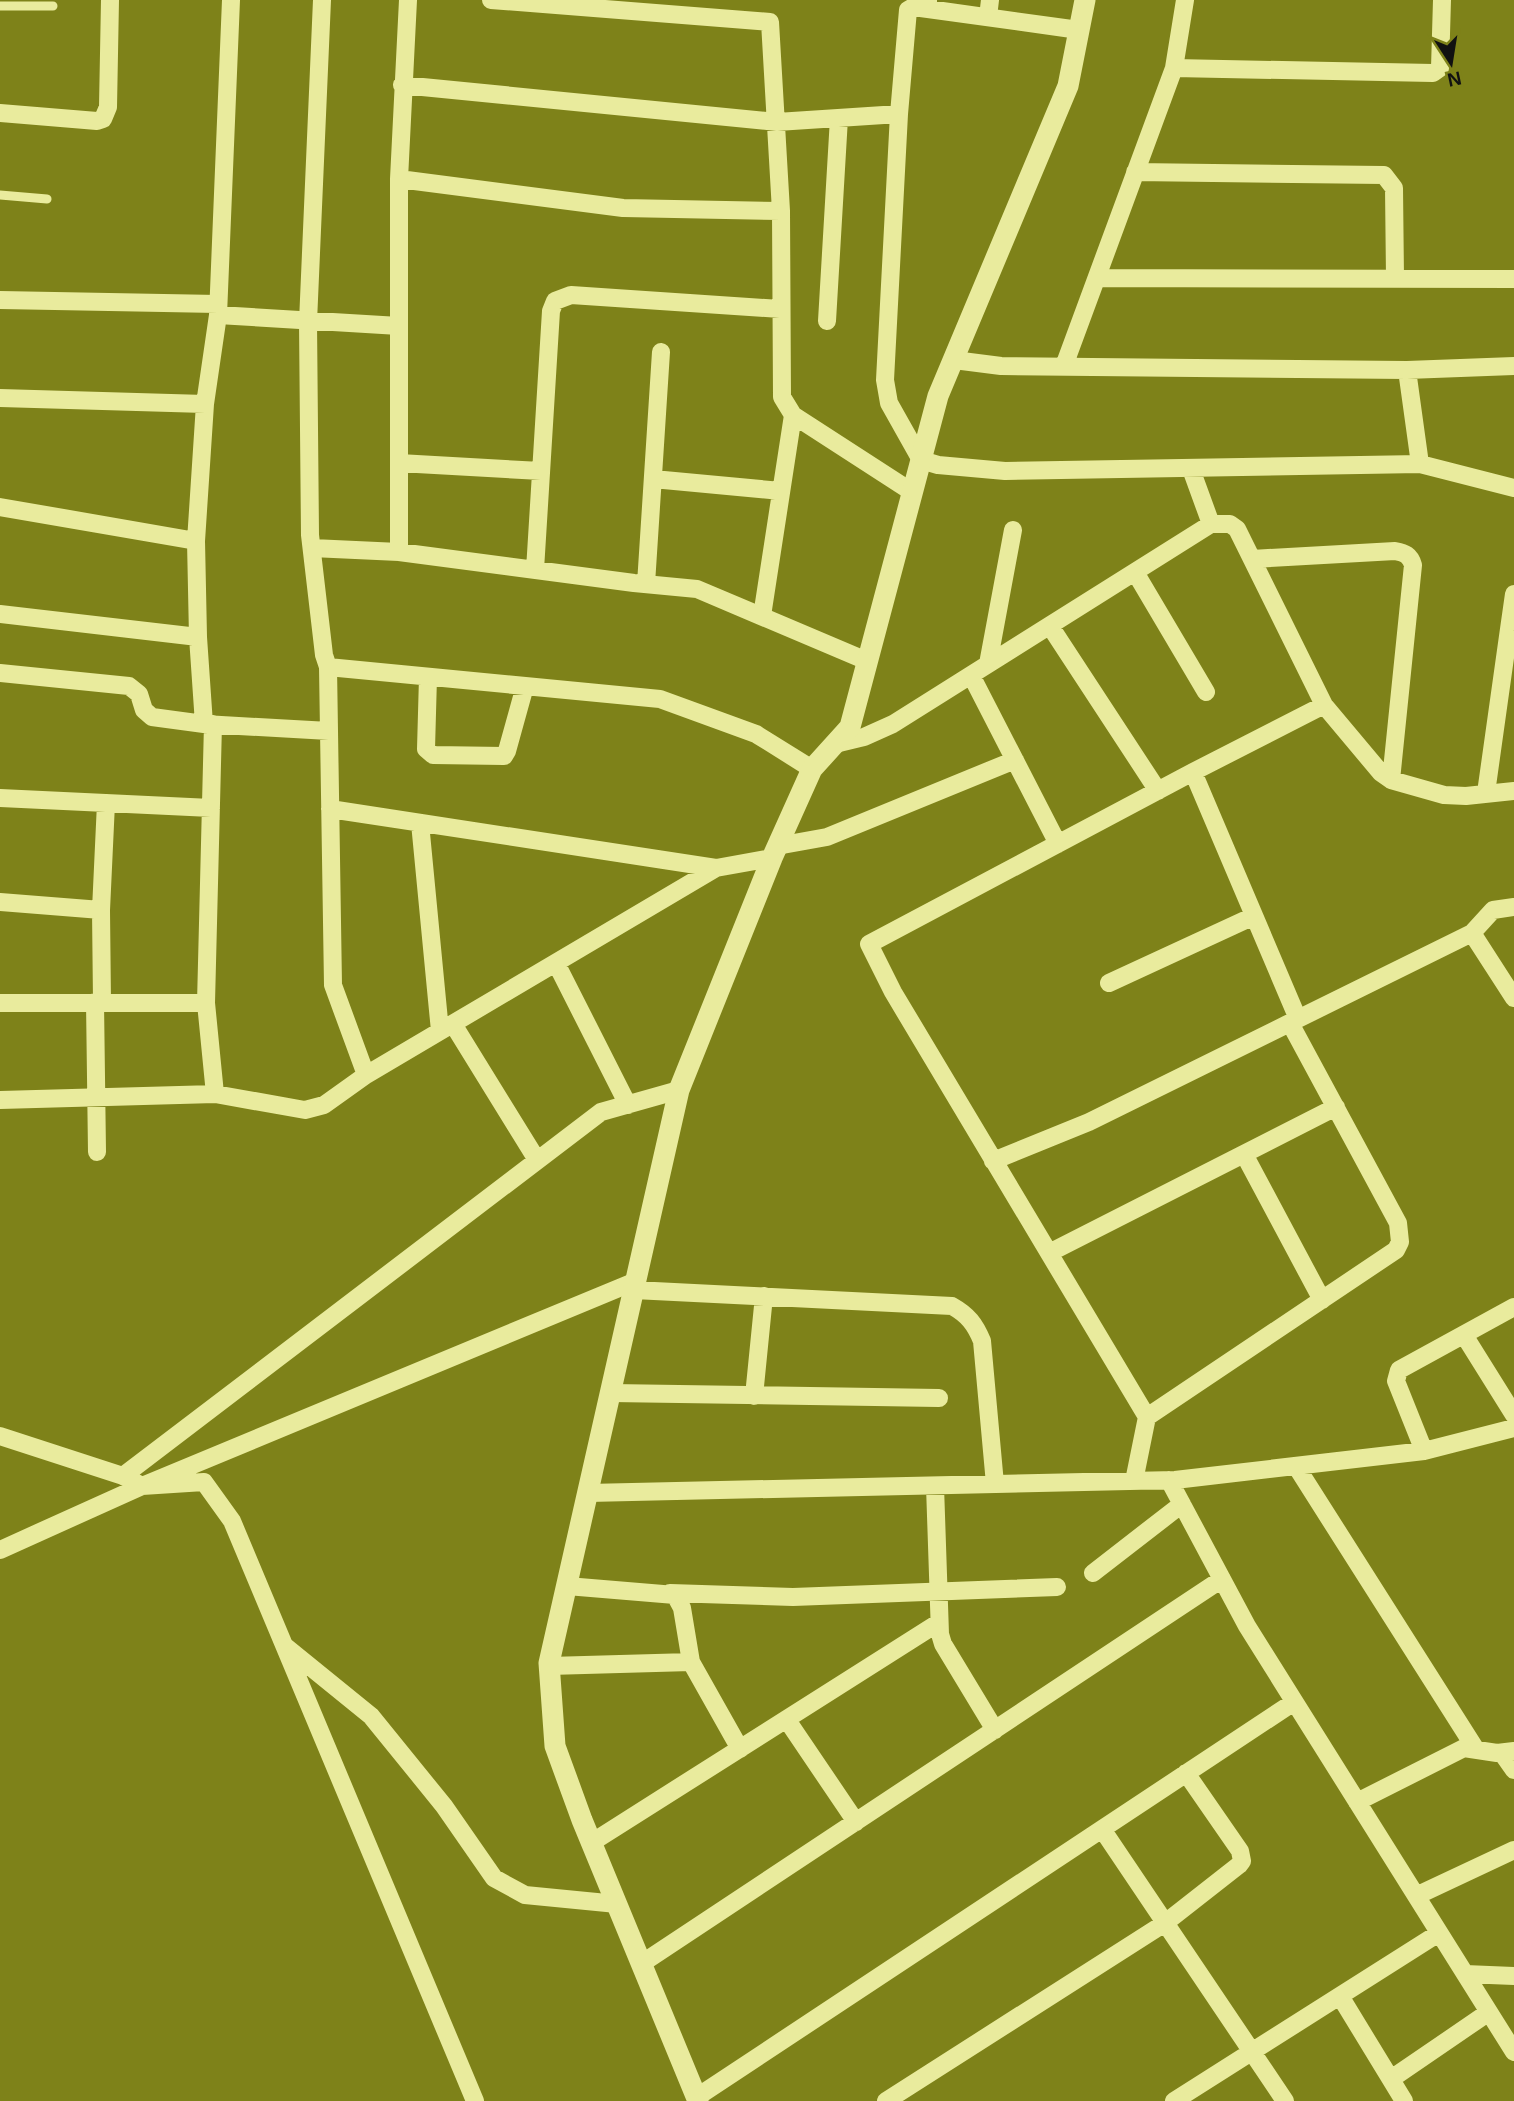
<svg xmlns="http://www.w3.org/2000/svg" width="1514" height="2101" font-family="Helvetica,sans-serif">
<style>
.lines{fill:none;stroke-linecap:round;stroke-linejoin:round}
.service{stroke:#e9eb9d;stroke-width:9}
.minor{stroke:#e9eb9d;stroke-width:18}
.tertiary{stroke:#e9eb9d;stroke-width:21}
</style>
<rect width="100%" height="100%" fill="#7e8219"/>
<g class="lines">
<path class="service" d="M 0,6 L 53,6
M 0,195 L 47,199"/>
<path class="minor" d="M 322,0 L 308,322 L 310,535 L 324,655 L 328,667
M 491,0 L 770,22 L 781,211
M 928,0 L 928,9 L 1079,30
M 928,9 L 913,7 L 908,10 L 899,114 L 885,380 L 889,403 L 921,460 L 938,465 L 1005,471 L 1420,464 L 1407,370 L 1001,366 L 954,360
M 988,17 L 990,0
M 1174,68 L 1433,73 L 1440,68 L 1442,0
M 402,85 L 777,122 L 899,114
M 0,113 L 97,121 L 103,119 L 108,107 L 110,0
M 1135,172 L 1384,175 L 1394,188 L 1395,278
M 399,179 L 623,208 L 781,211 L 782,397 L 793,415
M 1097,278 L 1514,279
M 0,300 L 218,304
M 218,315 L 399,326
M 827,321 L 839,118
M 1064,366 L 1174,68 L 1185,0
M 1407,370 L 1514,366
M 0,398 L 205,404
M 399,463 L 541,471
M 1420,464 L 1514,488
M 1191,469 L 1211,524
M 653,479 L 781,491
M 0,507 L 196,541 L 205,404 L 218,315 L 231,0
M 196,541 L 198,637
M 312,548 L 399,552 L 634,583 L 697,589 L 867,661
M 399,552 L 399,179 L 408,0
M 1252,559 L 1395,551 C 1405,553 1410,555 1413,565 L 1391,780
M 535,570 L 551,311 L 555,301 L 571,295 L 780,309
M 1135,572 L 1206,692
M 646,584 L 661,352
M 1514,594 L 1510,622 L 1514,621
M 0,614 L 198,637 L 204,724
M 762,616 L 793,415 L 912,492
M 1050,626 L 1158,791
M 988,664 L 1013,530
M 0,673 L 129,686 L 139,694 L 144,710 L 152,717 L 204,724 L 329,731
M 971,675 L 1058,844
M 428,677 L 426,749 L 433,755 L 504,756 L 507,751 L 525,686
M 1324,705 L 1381,773 L 1391,780 L 1444,795 L 1466,796 L 1514,791
M 835,744 L 864,737 L 893,724 L 1211,524 L 1230,524 L 1237,529 L 1324,705 L 1193,772 L 869,944 L 893,992 L 1147,1417 L 1134,1481
M 1193,772 L 1298,1019
M 1486,793 L 1510,622
M 0,798 L 211,808
M 330,809 L 716,868
M 420,823 L 440,1031
M 777,846 L 827,837 L 1015,760
M 772,858 L 716,868 L 366,1075 L 333,985 L 328,667 L 660,699 L 756,734 L 812,769
M 0,902 L 101,910 L 102,1002
M 101,910 L 106,803
M 1472,933 L 1514,998
M 556,963 L 628,1105
M 1109,983 L 1254,916
M 95,1002 L 97,1152
M 0,1003 L 206,1003 L 213,724
M 206,1003 L 215,1094
M 453,1024 L 537,1160
M 0,1100 L 215,1094 L 305,1110 L 324,1105 L 366,1075
M 1244,1154 L 1322,1300
M 993,1161 L 1089,1122 L 1472,933 L 1493,910 L 1514,907
M 1049,1253 L 1336,1107
M 634,1290 L 952,1306 C 968,1315 975,1324 982,1341 L 995,1484
M 1464,1335 L 1514,1415
M 611,1393 L 939,1398
M 754,1396 L 764,1296
M 1147,1417 L 1396,1250 L 1400,1242 L 1398,1223 L 1290,1023
M 0,1436 L 123,1476 L 142,1486 L 204,1482 L 232,1521 L 475,2101
M 1424,1451 L 1396,1381 L 1399,1370 L 1514,1307
M 1296,1466 L 1475,1748
M 123,1476 L 601,1112 L 679,1090
M 1169,1480 L 1247,1626 L 1514,2052
M 935,1486 L 940,1634 L 943,1644 L 995,1730
M 588,1493 L 1175,1480 L 1424,1451 L 1514,1428
M 0,1550 L 142,1486 L 636,1281
M 1093,1573 L 1182,1504
M 567,1586 L 675,1595 L 682,1608 L 691,1662 L 740,1749
M 670,1593 L 793,1597 L 1057,1587
M 286,1647 L 371,1716 L 444,1806 L 494,1878 L 525,1895 L 617,1904
M 549,1666 L 691,1662
M 787,1720 L 856,1822
M 1502,1753 L 1514,1770
M 1357,1802 L 1464,1748 L 1497,1753 L 1514,1751
M 1102,1829 L 1285,2101
M 591,1843 L 938,1623
M 1416,1896 L 1514,1850
M 641,1964 L 1222,1579
M 1465,1974 L 1514,1976
M 1340,1996 L 1404,2101
M 1391,2079 L 1489,2012
M 697,2097 L 1294,1702
M 886,2101 L 1165,1923 L 1239,1865 L 1242,1861 L 1240,1851 L 1186,1773
M 1174,2101 L 1439,1933"/>
<path class="tertiary" d="M 698,2101 L 582,1820 L 555,1746 L 549,1663 L 679,1090 L 772,858 L 812,769 L 850,727 L 938,396 L 1068,86 L 1085,0"/>
</g>
<g transform="translate(1451 63) rotate(168)" stroke="#7e8219" stroke-width="5" paint-order="stroke">
<path d="M0-5L12 26L0 18L-12 26Z" fill="#111111"/>
<text y="-10" font-size="19" font-weight="bold" text-anchor="middle" fill="#111111">N</text>
</g>
</svg>
